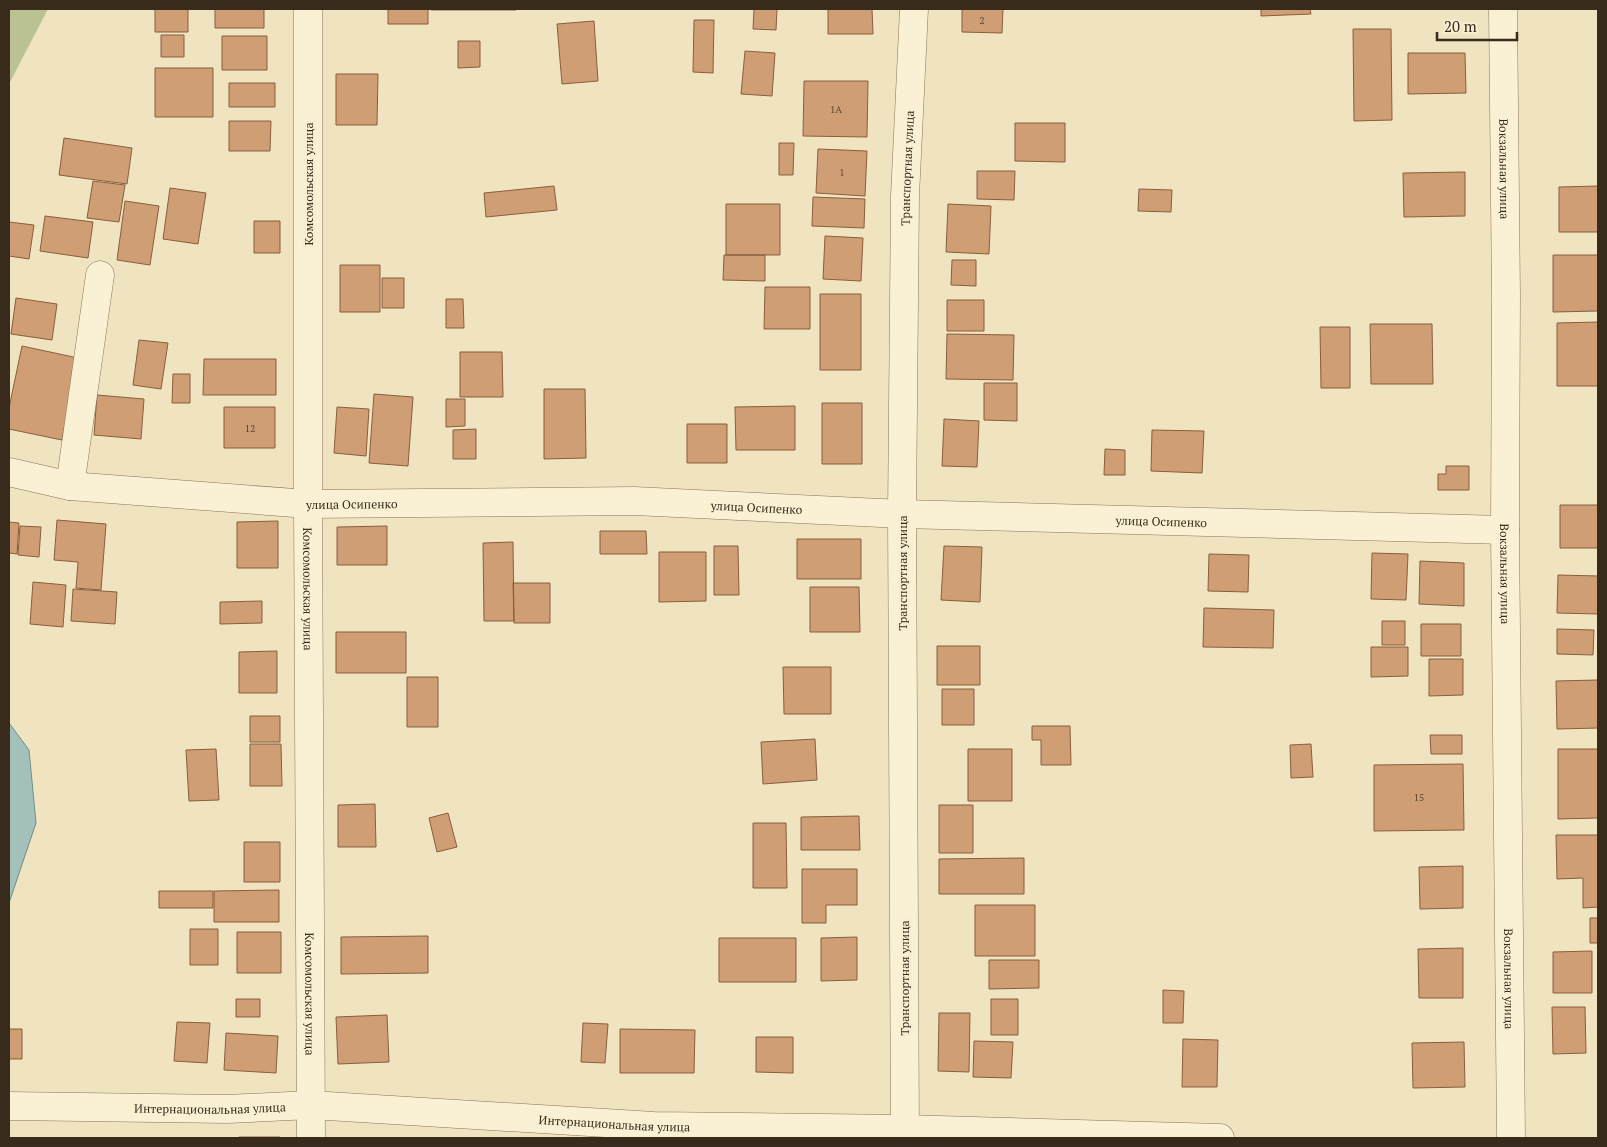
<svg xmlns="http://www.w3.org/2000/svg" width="1607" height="1147" font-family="'PT Serif',serif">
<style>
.cemetery{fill:#bac293}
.water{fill:#a3c1ba;stroke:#6a9088}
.building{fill:#cf9e74;stroke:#895e3c}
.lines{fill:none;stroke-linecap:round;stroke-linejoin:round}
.minor-casing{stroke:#897457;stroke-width:29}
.minor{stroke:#faf0d3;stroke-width:28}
.labels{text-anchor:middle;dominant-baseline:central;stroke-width:5;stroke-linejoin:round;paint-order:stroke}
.number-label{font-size:10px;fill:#5e4832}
.street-label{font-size:12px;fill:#382b1c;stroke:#f7edd0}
</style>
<rect width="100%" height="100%" fill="#f0e4c0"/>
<path class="cemetery" d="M 9,9 L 48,9 L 9,84 Z"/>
<path class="water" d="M 9,723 L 29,750 L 36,823 L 9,903 Z"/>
<path class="building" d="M 155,9 L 188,9 L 188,32 L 155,32 Z
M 215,9 L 264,9 L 264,28 L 215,28 Z
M 388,9 L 428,9 L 428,24 L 388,24 Z
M 431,9 L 516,9 L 516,10 L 431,10 Z
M 754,9 L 777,9 L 776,30 L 753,29 Z
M 828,9 L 872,9 L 873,34 L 828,34 Z
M 962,9 L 1003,9 L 1002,33 L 962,32 Z
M 1261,9 L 1310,9 L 1311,14 L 1261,16 Z
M 694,20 L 714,20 L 713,73 L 693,72 Z
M 594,21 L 598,81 L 562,84 L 557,24 Z
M 1353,29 L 1391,29 L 1392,120 L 1354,121 Z
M 161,35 L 184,35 L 184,57 L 161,57 Z
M 222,36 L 267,36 L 267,70 L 222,70 Z
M 458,41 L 480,41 L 480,67 L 458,68 Z
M 745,51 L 775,53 L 772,96 L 741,94 Z
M 1408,53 L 1465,53 L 1466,93 L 1408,94 Z
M 155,68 L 213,68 L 213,117 L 155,117 Z
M 336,74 L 378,74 L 377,125 L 336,125 Z
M 804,81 L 868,81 L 867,137 L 803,136 Z
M 229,83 L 275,83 L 275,107 L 229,107 Z
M 229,121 L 271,121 L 270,151 L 229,151 Z
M 1015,123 L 1065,123 L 1065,162 L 1015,161 Z
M 64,138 L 132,148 L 127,184 L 59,175 Z
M 779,143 L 794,143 L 793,175 L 779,175 Z
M 818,149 L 867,151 L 865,196 L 816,193 Z
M 977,171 L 1015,171 L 1014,200 L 977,199 Z
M 1465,172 L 1465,216 L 1404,217 L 1403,173 Z
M 93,181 L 125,185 L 119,222 L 87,218 Z
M 554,186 L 557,210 L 486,217 L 484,193 Z
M 1598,186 L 1598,232 L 1559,232 L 1559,187 Z
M 170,188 L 206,193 L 198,244 L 163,239 Z
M 1139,189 L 1172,190 L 1171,212 L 1138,211 Z
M 813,197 L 865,199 L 864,228 L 812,226 Z
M 125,201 L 159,206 L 150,265 L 117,260 Z
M 726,204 L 780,204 L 780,255 L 726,255 Z
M 948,204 L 991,206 L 989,254 L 946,252 Z
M 45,216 L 93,222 L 88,258 L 40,251 Z
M 254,221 L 280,221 L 280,253 L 254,253 Z
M 9,222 L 34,225 L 29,259 L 9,256 Z
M 825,236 L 863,238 L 861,281 L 823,279 Z
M 724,255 L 765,255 L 765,281 L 723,280 Z
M 1553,255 L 1598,255 L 1598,311 L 1553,312 Z
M 952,260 L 976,260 L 976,286 L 951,285 Z
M 340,265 L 380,265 L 380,312 L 340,312 Z
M 382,278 L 404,278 L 404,308 L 382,308 Z
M 765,287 L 810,287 L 810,329 L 764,329 Z
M 820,294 L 861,294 L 861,370 L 820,370 Z
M 16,298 L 57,304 L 52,340 L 11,334 Z
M 446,299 L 463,299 L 464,328 L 446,328 Z
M 947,300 L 984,300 L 984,331 L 947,331 Z
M 1598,322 L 1598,386 L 1557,386 L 1557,323 Z
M 1370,324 L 1432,324 L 1433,384 L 1371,384 Z
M 1320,327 L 1350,327 L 1350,388 L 1321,388 Z
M 947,334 L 1014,335 L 1013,380 L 946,379 Z
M 139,340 L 168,343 L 161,389 L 133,385 Z
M 22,346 L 78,358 L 62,440 L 9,429 L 9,408 Z
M 460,352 L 502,352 L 503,397 L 460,397 Z
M 204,359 L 276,359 L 276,395 L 203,395 Z
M 173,374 L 190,374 L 190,403 L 172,403 Z
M 984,383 L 1017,383 L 1017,421 L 984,420 Z
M 544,389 L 585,389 L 586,458 L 544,459 Z
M 374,394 L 413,397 L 408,466 L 369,463 Z
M 97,395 L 144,399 L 141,439 L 94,435 Z
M 446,399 L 465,399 L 465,426 L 446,427 Z
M 822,403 L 862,403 L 862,464 L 822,464 Z
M 795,406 L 795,450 L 736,450 L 735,407 Z
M 224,407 L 275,407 L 275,448 L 224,448 Z
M 337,407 L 369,409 L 366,456 L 334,453 Z
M 944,419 L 979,421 L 977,467 L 942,466 Z
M 687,424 L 727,424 L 727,463 L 687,463 Z
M 476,429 L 476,459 L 453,459 L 453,430 Z
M 1152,430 L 1204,431 L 1202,473 L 1151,471 Z
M 1105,449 L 1125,450 L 1125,475 L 1104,475 Z
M 1446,466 L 1469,466 L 1469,490 L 1438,490 L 1438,474 L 1446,474 Z
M 1560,505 L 1598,505 L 1598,548 L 1560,548 Z
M 57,520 L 106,524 L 101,590 L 76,588 L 78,562 L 54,560 Z
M 278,521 L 278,568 L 237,568 L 237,522 Z
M 9,522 L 19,523 L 17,554 L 9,553 Z
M 20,526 L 41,527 L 39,557 L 18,555 Z
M 387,526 L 387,565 L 337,565 L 337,527 Z
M 600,531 L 646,531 L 647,554 L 600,554 Z
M 797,539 L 861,539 L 861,579 L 797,579 Z
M 513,542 L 514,621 L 484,621 L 483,543 Z
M 714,546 L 738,546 L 739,595 L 714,595 Z
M 944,546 L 982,547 L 980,602 L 941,600 Z
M 659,552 L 706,552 L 706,601 L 659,602 Z
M 1372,553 L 1408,554 L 1406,600 L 1371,599 Z
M 1209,554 L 1249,555 L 1248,592 L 1208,591 Z
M 1420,561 L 1464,563 L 1464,606 L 1419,604 Z
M 1558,575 L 1598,576 L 1598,614 L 1557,613 Z
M 33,582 L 66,585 L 63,627 L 30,624 Z
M 513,583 L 550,583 L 550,623 L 514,623 Z
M 810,587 L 859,587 L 860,632 L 810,632 Z
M 73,589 L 117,592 L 115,624 L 71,621 Z
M 262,601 L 262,623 L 220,624 L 220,602 Z
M 1204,608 L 1274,610 L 1273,648 L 1203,647 Z
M 1382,621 L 1405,621 L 1405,645 L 1382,645 Z
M 1421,624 L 1461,624 L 1461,656 L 1421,656 Z
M 1557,629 L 1594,630 L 1593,655 L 1557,654 Z
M 336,632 L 406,632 L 406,673 L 336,673 Z
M 937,646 L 980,646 L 980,685 L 937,685 Z
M 1371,647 L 1408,647 L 1408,676 L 1371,677 Z
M 277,651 L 277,693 L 239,693 L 239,652 Z
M 1429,659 L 1463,659 L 1463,695 L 1429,696 Z
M 783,667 L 831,667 L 831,714 L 784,714 Z
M 407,677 L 438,677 L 438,727 L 407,727 Z
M 1598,680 L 1598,728 L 1557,729 L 1556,681 Z
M 942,689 L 974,689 L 974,725 L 942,725 Z
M 250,716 L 280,716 L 280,742 L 250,742 Z
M 1032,726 L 1070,726 L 1071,765 L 1041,765 L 1041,740 L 1032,740 Z
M 1430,735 L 1462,735 L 1462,754 L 1431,754 Z
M 815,739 L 817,780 L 763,784 L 761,742 Z
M 250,744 L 281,744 L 282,786 L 250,786 Z
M 1311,744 L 1313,777 L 1291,778 L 1290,745 Z
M 216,749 L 219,800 L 189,801 L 186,750 Z
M 968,749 L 1012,749 L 1012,801 L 968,801 Z
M 1558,749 L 1598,749 L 1598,818 L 1558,819 Z
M 1463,764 L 1464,830 L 1374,831 L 1374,765 Z
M 375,804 L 376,847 L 338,847 L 338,805 Z
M 939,805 L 973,805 L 973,853 L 939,853 Z
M 448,813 L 457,847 L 437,852 L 429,818 Z
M 859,816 L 860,850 L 801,850 L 801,817 Z
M 753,823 L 786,823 L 787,888 L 753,888 Z
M 1556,835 L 1598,835 L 1598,907 L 1583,908 L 1583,878 L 1557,879 Z
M 244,842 L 280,842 L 280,882 L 244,882 Z
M 1024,858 L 1024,894 L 939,894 L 939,859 Z
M 1463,866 L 1463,908 L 1420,909 L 1419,867 Z
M 802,869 L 857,869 L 857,905 L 826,905 L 826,923 L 802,923 Z
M 279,890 L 279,922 L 214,922 L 214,891 Z
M 159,891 L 213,891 L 213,908 L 159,908 Z
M 975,905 L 1035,905 L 1035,956 L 975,956 Z
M 1590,918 L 1598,918 L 1598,943 L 1590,943 Z
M 190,929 L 218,929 L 218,965 L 190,965 Z
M 237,932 L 281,932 L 281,973 L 237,973 Z
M 428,936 L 428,973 L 341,974 L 341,937 Z
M 857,937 L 857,980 L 821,981 L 821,938 Z
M 719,938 L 796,938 L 796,982 L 719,982 Z
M 1463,948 L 1463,998 L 1419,998 L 1418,949 Z
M 1592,951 L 1592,993 L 1553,993 L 1553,952 Z
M 989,960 L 1039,960 L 1039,988 L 989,989 Z
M 1163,990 L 1184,991 L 1183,1023 L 1163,1023 Z
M 236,999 L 260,999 L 260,1017 L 236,1017 Z
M 991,999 L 1018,999 L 1018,1035 L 991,1035 Z
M 1552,1007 L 1585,1007 L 1586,1053 L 1553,1054 Z
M 939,1013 L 970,1013 L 969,1072 L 938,1071 Z
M 387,1015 L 389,1062 L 338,1064 L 336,1017 Z
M 177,1022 L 210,1023 L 207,1063 L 174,1061 Z
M 583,1023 L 608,1024 L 605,1063 L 581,1062 Z
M 9,1029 L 22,1029 L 22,1059 L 9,1059 Z
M 620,1029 L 695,1030 L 694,1073 L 620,1073 Z
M 226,1033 L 278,1036 L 276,1073 L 224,1070 Z
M 756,1037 L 793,1037 L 793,1073 L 756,1072 Z
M 1183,1039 L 1218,1040 L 1217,1087 L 1182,1087 Z
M 974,1041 L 1013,1042 L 1011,1078 L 973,1077 Z
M 1464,1042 L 1465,1087 L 1413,1088 L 1412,1043 Z
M 239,1137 L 280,1137 L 280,1138 L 239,1138 Z"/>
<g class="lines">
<defs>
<g id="minor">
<path id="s1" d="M 308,9 L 308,504 L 311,1138"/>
<path id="s2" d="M 1503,9 L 1506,295 L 1505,530 L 1511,1138"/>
<path id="s3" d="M 9,472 L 70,486 L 308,504 L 634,501 L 902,514 L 1505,530"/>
<path d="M 70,486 L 100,275"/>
<path id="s4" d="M 9,1106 L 227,1109 L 311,1105 L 654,1126 L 904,1129 L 1220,1138"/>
<path id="s5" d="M 905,1138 L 902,514 L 905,196 L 914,9"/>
</g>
</defs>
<use href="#minor" class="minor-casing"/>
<use href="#minor" class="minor"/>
</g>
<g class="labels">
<g class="number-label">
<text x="982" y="20">2</text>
<text x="836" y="109">1А</text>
<text x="842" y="172">1</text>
<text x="250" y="428">12</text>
<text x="1419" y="797">15</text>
</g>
<g class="street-label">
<text stroke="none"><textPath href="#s5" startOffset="970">Транспортная улица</textPath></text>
<text stroke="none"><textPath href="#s2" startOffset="160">Вокзальная улица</textPath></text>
<text transform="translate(308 184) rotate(-90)">Комсомольская улица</text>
<text stroke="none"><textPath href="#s3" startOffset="345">улица Осипенко</textPath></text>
<text stroke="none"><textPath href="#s3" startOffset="750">улица Осипенко</textPath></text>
<text stroke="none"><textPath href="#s3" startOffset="1155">улица Осипенко</textPath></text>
<text transform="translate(902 573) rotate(-90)">Транспортная улица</text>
<text stroke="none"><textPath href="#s2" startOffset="565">Вокзальная улица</textPath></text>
<text stroke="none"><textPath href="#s1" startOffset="580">Комсомольская улица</textPath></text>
<text transform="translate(904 978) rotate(-90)">Транспортная улица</text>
<text stroke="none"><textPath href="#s2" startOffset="970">Вокзальная улица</textPath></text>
<text stroke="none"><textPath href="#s1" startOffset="985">Комсомольская улица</textPath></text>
<text stroke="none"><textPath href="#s4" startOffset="201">Интернациональная улица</textPath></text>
<text stroke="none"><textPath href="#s4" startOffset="606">Интернациональная улица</textPath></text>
</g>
</g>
<rect width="1607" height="1147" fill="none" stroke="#382b1c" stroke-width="20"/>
<path d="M1437 32v8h80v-8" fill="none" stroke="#382b1c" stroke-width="2.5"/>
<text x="1444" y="32" font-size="15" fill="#382b1c" stroke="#f7edd0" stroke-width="4" paint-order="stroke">20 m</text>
</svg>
